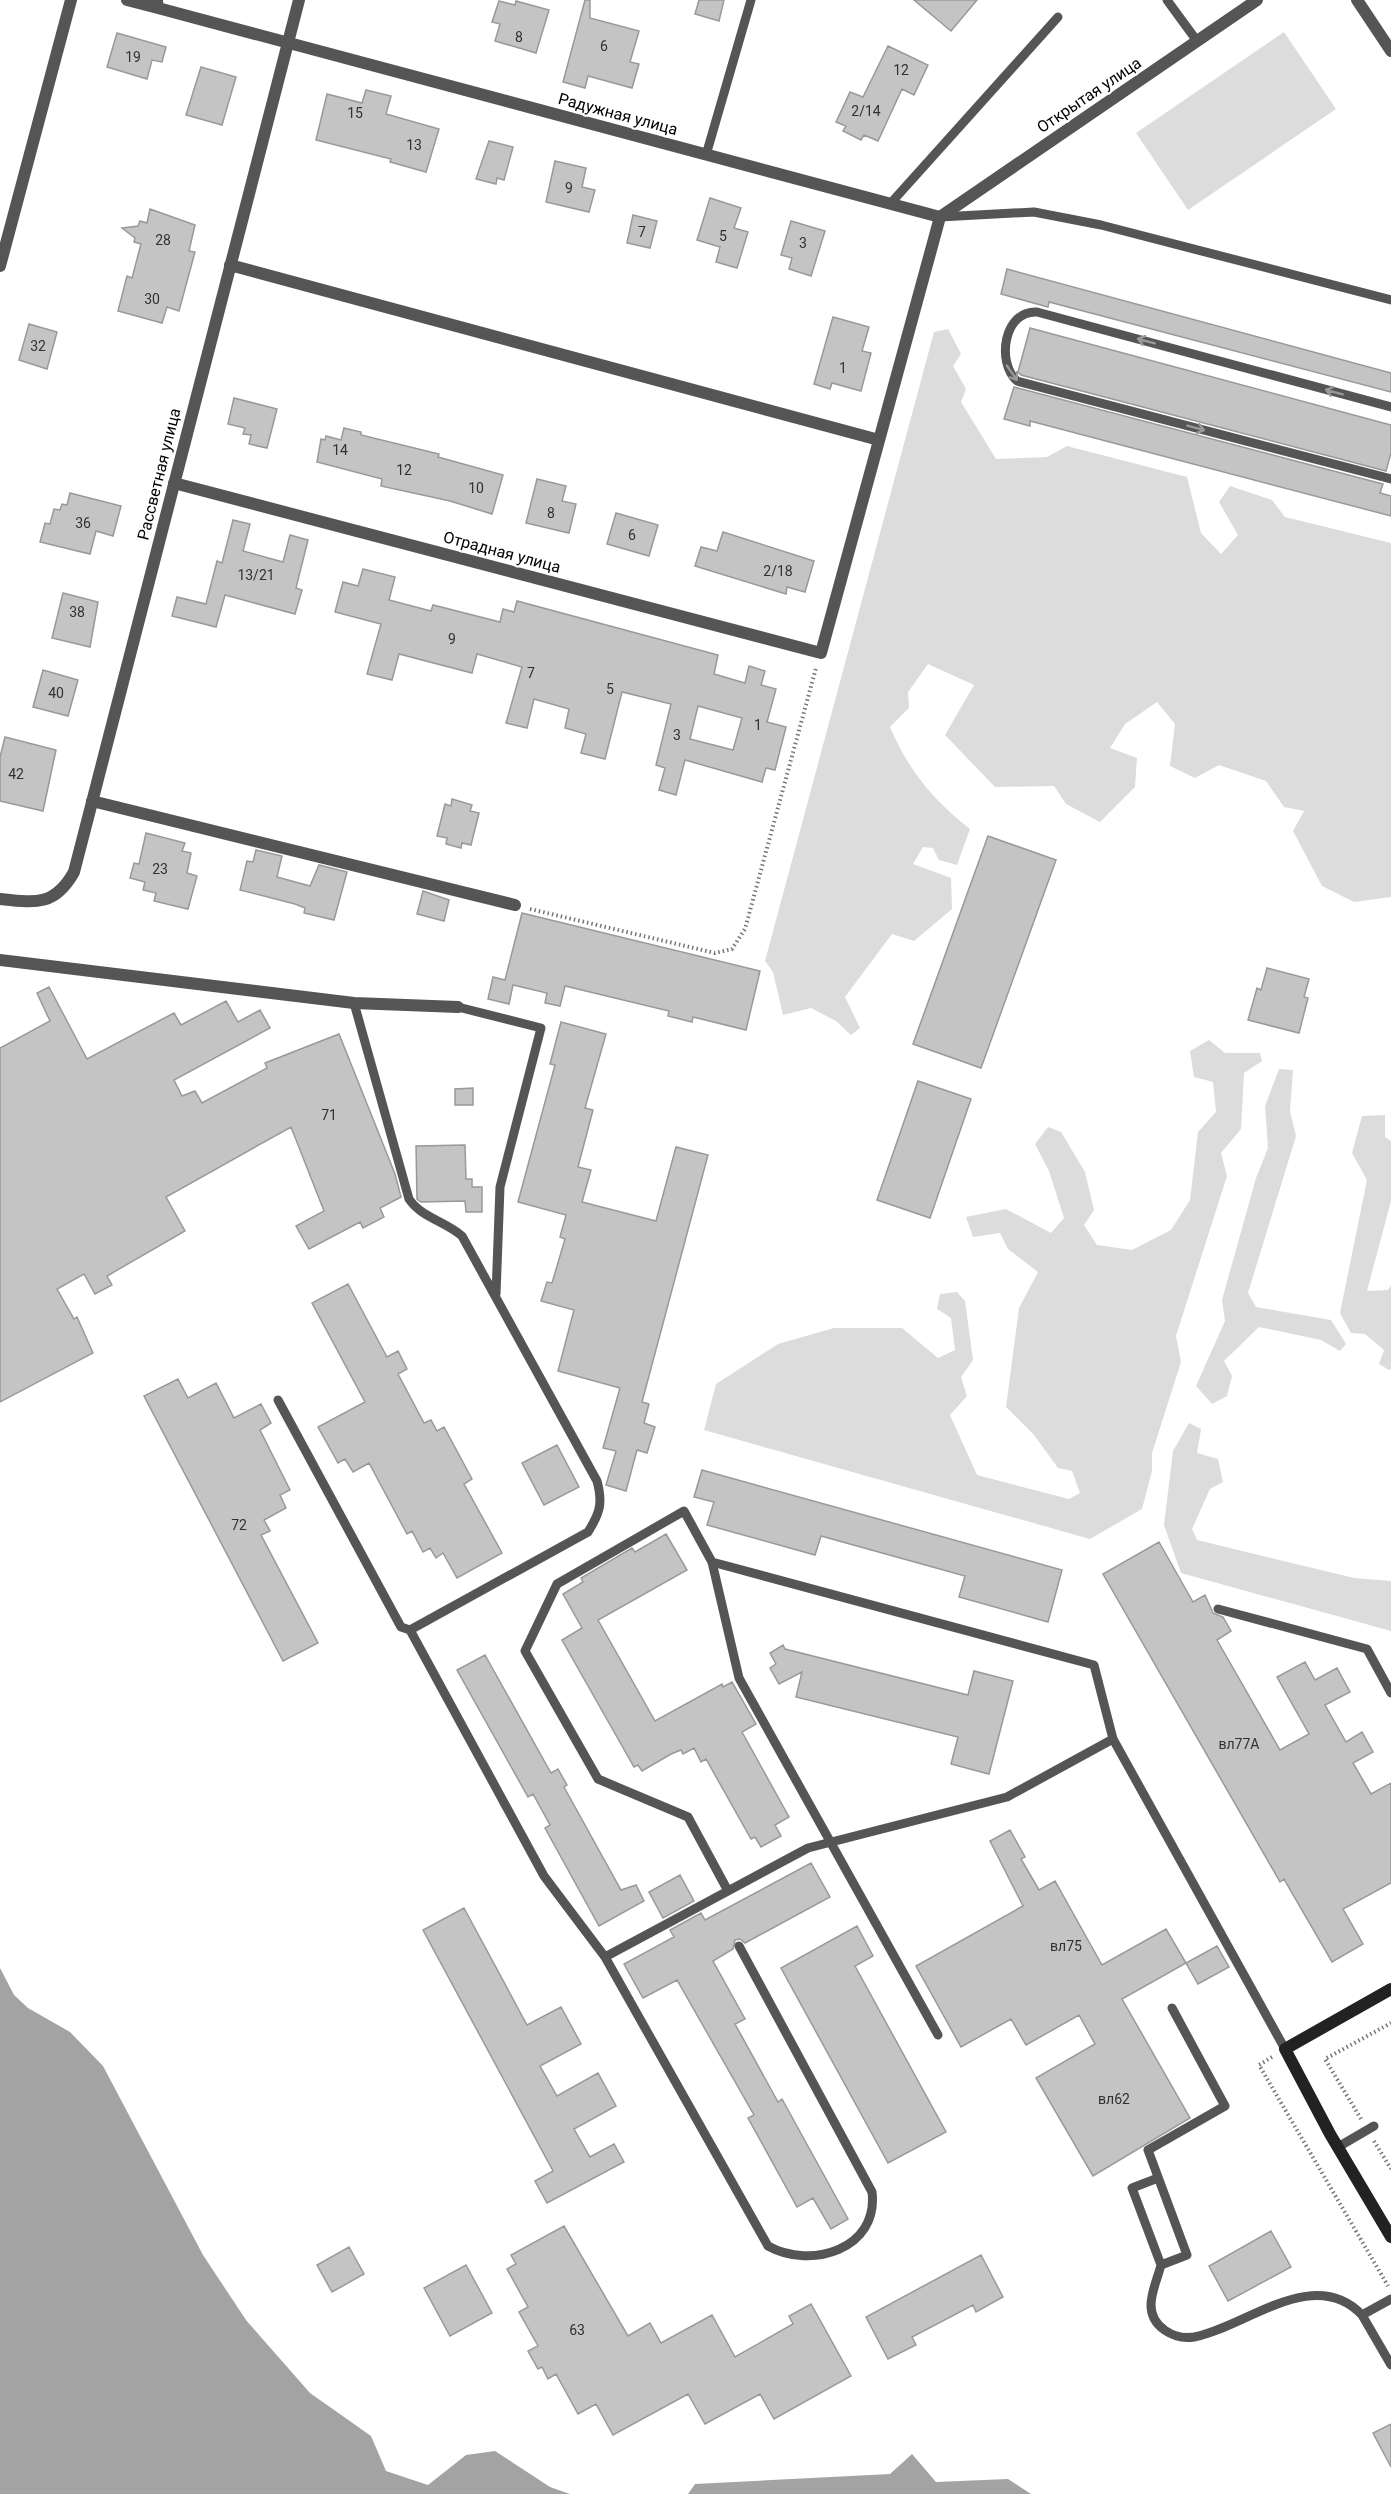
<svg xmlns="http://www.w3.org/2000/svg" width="1391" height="2494" font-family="Roboto,sans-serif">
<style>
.green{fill:#dcdcdc}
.water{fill:#a3a3a3}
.building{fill:#c4c4c4;stroke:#999;stroke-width:1.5;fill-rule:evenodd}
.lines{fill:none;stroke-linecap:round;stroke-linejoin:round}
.path{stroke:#777;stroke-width:4;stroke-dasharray:1.5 3;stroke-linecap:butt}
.lane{stroke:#555;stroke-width:9}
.street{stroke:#555;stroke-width:12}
.secondary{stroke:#222;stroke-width:12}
.oneway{stroke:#999}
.labels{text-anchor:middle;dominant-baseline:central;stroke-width:4.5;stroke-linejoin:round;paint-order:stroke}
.number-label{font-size:14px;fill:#313131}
.street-label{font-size:16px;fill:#000;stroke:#fff}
</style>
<rect width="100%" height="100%" fill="#fff"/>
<path class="green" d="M 1284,32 L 1336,109 L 1188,210 L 1136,133 Z
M 948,329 L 961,354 L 953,366 L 966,389 L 961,402 L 996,459 L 1047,457 L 1067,446 L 1187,477 L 1201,533 L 1221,554 L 1238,535 L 1219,502 L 1230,486 L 1272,500 L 1285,517 L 1391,543 L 1391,897 L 1354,902 L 1322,886 L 1293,831 L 1304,811 L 1284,807 L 1266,781 L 1219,765 L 1195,778 L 1170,766 L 1175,724 L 1157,702 L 1125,724 L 1110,748 L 1137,758 L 1135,787 L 1100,822 L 1066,804 L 1054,786 L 995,787 L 945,735 L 974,685 L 928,664 L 908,692 L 909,708 L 890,727 C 909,771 933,800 970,829 L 957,865 L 939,860 L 933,848 L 923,847 L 913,864 L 951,878 L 952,909 L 914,941 L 892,934 L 845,997 L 860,1028 L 851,1035 L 836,1021 L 811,1008 L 783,1015 L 773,972 L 765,961 L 934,332 Z
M 1209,1040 L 1225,1053 L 1260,1053 L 1262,1061 L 1244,1073 L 1241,1129 L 1221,1153 L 1227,1176 L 1176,1336 L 1181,1362 L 1152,1453 L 1152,1471 L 1142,1509 L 1090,1539 L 704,1430 L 716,1384 L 778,1344 L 834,1328 L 902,1328 L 938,1358 L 955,1350 L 951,1318 L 937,1309 L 940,1294 L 957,1292 L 965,1301 L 973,1360 L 961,1377 L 967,1396 L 950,1415 L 977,1475 L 1069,1499 L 1080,1493 L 1072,1471 L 1058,1468 L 1034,1435 L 1006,1407 L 1019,1308 L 1038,1272 L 1008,1249 L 1000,1233 L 973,1237 L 966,1217 L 1006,1209 L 1051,1233 L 1064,1218 L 1049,1171 L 1035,1144 L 1048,1127 L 1061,1132 L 1085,1172 L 1094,1210 L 1084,1225 L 1097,1245 L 1132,1250 L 1171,1230 L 1190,1200 L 1198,1132 L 1216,1112 L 1213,1082 L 1194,1077 L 1190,1051 Z
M 1279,1069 L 1293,1070 L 1290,1111 L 1296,1136 L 1248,1293 L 1256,1307 L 1331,1320 L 1346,1344 L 1340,1351 L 1321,1340 L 1259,1327 L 1224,1361 L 1232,1376 L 1227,1396 L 1212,1404 L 1196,1386 L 1225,1321 L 1222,1300 L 1256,1178 L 1268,1148 L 1265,1106 Z
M 1385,1115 L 1385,1137 L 1391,1141 L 1391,1201 L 1367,1291 L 1388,1290 L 1391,1285 L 1391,1369 L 1389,1370 L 1379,1364 L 1384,1350 L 1365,1334 L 1351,1333 L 1340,1313 L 1367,1180 L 1352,1153 L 1362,1116 Z
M 1189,1423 L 1201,1429 L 1197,1453 L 1218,1459 L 1223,1482 L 1210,1489 L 1192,1529 L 1197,1540 L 1354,1578 L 1391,1581 L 1391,1631 L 1181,1573 L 1164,1525 L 1173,1451 Z"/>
<path class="water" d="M 0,1968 L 14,1995 L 28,2008 L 70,2032 L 103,2066 L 203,2255 L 246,2320 L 310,2393 L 371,2436 L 386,2471 L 428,2485 L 466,2455 L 495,2451 L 550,2487 L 570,2494 L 0,2494 Z
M 912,2454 L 936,2482 L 1008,2479 L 1031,2494 L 688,2494 L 695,2484 L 890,2474 Z"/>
<path class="building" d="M 585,0 L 590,0 L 590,18 L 639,31 L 630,62 L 639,64 L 632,88 L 588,76 L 585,88 L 563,82 Z
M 699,0 L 724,0 L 719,21 L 695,14 Z
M 914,0 L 977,0 L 951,31 Z
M 499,1 L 515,5 L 516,1 L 549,10 L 536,53 L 495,41 L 500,24 L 492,22 Z
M 117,33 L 166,47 L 162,62 L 152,60 L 147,79 L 107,67 Z
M 888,46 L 928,65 L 914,95 L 902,89 L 878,141 L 864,135 L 861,140 L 843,131 L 846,126 L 836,122 L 850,92 L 863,97 Z
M 201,67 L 236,77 L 222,125 L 186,115 Z
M 366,90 L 391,96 L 386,114 L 439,129 L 426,172 L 390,162 L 391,159 L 316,140 L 327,94 L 362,103 Z
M 489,141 L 513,147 L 504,180 L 497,178 L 496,184 L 476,179 Z
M 555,161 L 586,168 L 582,187 L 595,190 L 589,212 L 546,202 Z
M 710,198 L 741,208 L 734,228 L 748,232 L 737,268 L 716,262 L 720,247 L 697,240 Z
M 150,209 L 195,225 L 189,251 L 195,252 L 179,311 L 167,307 L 162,323 L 118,311 L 127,276 L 132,278 L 141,244 L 134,242 L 135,238 L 122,228 L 138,226 L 140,221 L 147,223 Z
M 633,215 L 657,221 L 650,248 L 627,243 Z
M 791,221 L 825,231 L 811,276 L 789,269 L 792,258 L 781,255 Z
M 1007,269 L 1391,373 L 1391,392 L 1049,302 L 1048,307 L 1001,294 Z
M 833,317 L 869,327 L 862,351 L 871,353 L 861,391 L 832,383 L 830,389 L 814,384 Z
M 29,324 L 57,332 L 47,369 L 19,360 Z
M 1030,328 L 1391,425 L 1391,453 L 1386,471 L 1021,375 L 1018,372 Z
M 1014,387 L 1383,484 L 1380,493 L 1391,496 L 1391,516 L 1030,421 L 1030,426 L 1004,419 Z
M 234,398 L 277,409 L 267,448 L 249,444 L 251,435 L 243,434 L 245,428 L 228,424 Z
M 344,428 L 361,432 L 361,435 L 439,454 L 438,457 L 503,475 L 492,514 L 450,501 L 381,486 L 382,479 L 317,462 L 321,439 L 325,440 L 326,436 L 341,440 Z
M 537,479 L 566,486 L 562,501 L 576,504 L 569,533 L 526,523 Z
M 70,493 L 121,506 L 113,536 L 96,531 L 90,554 L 40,542 L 45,523 L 50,524 L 54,509 L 60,510 L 62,504 L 67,505 Z
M 616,513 L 658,525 L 649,556 L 607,544 Z
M 233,520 L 250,524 L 243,551 L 283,562 L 290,535 L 308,540 L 296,588 L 302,590 L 295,614 L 225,595 L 216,627 L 172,616 L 177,597 L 206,604 L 217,561 L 222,563 Z
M 723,532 L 814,561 L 805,592 L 787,587 L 786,594 L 695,566 L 701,547 L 717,551 Z
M 363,569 L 395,577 L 389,600 L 431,611 L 433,605 L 500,622 L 503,609 L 514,612 L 517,601 L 718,655 L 714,674 L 745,683 L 749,666 L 765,671 L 761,685 L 776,689 L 767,722 L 786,727 L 775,770 L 766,768 L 762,782 L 685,760 L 676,795 L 659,790 L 665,768 L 656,765 L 671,704 L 622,692 L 605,759 L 581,753 L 586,734 L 565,728 L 569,709 L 534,699 L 527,728 L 506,723 L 522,667 L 477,654 L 472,673 L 399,654 L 392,680 L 367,674 L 381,624 L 335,612 L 343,582 L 358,586 ZM 698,706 L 742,718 L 733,750 L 690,739 Z
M 63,593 L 98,602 L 90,647 L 52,638 Z
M 43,670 L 78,680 L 68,716 L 33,707 Z
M 5,737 L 56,750 L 43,811 L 0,801 L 0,757 Z
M 452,799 L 472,805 L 470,811 L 479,813 L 471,845 L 462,843 L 461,848 L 446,844 L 447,838 L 437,836 L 445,804 L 451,806 Z
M 146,833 L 185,843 L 182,851 L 191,853 L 187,873 L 197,876 L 188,909 L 154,901 L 156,893 L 143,890 L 145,882 L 130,878 L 134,863 L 139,864 Z
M 988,836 L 1056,860 L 981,1068 L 913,1044 Z
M 256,850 L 282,856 L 277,877 L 310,886 L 319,865 L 347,872 L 334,920 L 304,913 L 305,908 L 295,904 L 240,890 L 247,861 L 253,862 Z
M 423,891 L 449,900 L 444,921 L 417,914 Z
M 522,913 L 760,971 L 746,1030 L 693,1017 L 692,1022 L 668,1016 L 669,1011 L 565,986 L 560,1006 L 545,1003 L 547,993 L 513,985 L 509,1004 L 488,999 L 493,977 L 505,980 Z
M 1267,968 L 1309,979 L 1304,997 L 1308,998 L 1299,1033 L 1248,1020 L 1257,988 L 1261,990 Z
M 49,987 L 87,1059 L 174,1013 L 181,1025 L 226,1001 L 238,1022 L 260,1010 L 270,1028 L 174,1080 L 182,1096 L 195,1091 L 202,1103 L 267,1068 L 265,1063 L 339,1034 L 395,1174 L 401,1197 L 380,1208 L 384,1217 L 363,1228 L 360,1222 L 309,1249 L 296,1226 L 324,1211 L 291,1127 L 166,1197 L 185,1231 L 107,1276 L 112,1285 L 95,1294 L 84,1274 L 57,1289 L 74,1319 L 77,1317 L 93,1353 L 0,1402 L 0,1048 L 50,1021 L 37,993 Z
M 561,1022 L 606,1034 L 585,1108 L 593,1110 L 578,1167 L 591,1170 L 582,1202 L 656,1221 L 676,1147 L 708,1155 L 642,1402 L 649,1404 L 644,1423 L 655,1427 L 647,1453 L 637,1450 L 626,1491 L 606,1485 L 616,1451 L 603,1448 L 620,1388 L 558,1371 L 574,1310 L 541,1301 L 547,1282 L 552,1283 L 565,1239 L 560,1237 L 566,1215 L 518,1202 L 555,1065 L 550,1064 Z
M 918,1081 L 971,1099 L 930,1218 L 877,1200 Z
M 473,1088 L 473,1105 L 455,1105 L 455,1089 Z
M 465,1145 L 466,1179 L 472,1179 L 472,1187 L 482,1187 L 482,1212 L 466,1212 L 465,1201 L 421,1202 L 417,1199 L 416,1146 Z
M 348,1284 L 387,1357 L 398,1351 L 407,1369 L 398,1374 L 424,1423 L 431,1420 L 437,1431 L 444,1427 L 472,1479 L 464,1484 L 502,1553 L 457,1578 L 443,1553 L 436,1558 L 430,1548 L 423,1552 L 412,1531 L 407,1534 L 369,1463 L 353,1472 L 345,1459 L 338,1463 L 318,1427 L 365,1402 L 312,1303 Z
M 178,1379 L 188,1398 L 216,1383 L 234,1418 L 261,1404 L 271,1423 L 260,1430 L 290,1490 L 280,1495 L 286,1508 L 264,1520 L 270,1531 L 261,1535 L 318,1643 L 283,1661 L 144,1396 Z
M 557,1445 L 579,1487 L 544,1505 L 522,1463 Z
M 702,1470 L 1062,1570 L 1048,1622 L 959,1597 L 965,1576 L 821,1536 L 815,1555 L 707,1525 L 714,1502 L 694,1497 Z
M 666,1534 L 687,1570 L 598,1620 L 655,1721 L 722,1684 L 723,1687 L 732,1682 L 756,1724 L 742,1732 L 789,1817 L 775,1825 L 781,1836 L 761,1847 L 755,1837 L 751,1839 L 706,1759 L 701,1762 L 694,1748 L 683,1754 L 681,1750 L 671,1754 L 642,1771 L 638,1765 L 634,1767 L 562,1640 L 582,1628 L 563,1594 L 583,1582 L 581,1578 L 632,1548 L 635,1552 Z
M 1159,1542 L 1193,1602 L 1205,1595 L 1213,1613 L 1223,1617 L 1231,1631 L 1217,1640 L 1280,1750 L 1309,1734 L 1277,1677 L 1305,1662 L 1315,1680 L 1337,1668 L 1350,1692 L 1325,1705 L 1346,1742 L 1362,1732 L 1373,1752 L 1353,1763 L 1371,1794 L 1391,1783 L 1391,1883 L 1343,1909 L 1363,1944 L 1332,1962 L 1284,1879 L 1280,1882 L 1103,1574 Z
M 783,1645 L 785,1649 L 968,1695 L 974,1671 L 1013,1681 L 989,1774 L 951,1764 L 958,1737 L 796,1697 L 802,1672 L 779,1684 L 770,1668 L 776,1664 L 770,1653 Z
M 485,1655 L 551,1773 L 558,1769 L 567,1785 L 564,1787 L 621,1890 L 636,1885 L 644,1901 L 599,1926 L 545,1828 L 550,1825 L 533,1794 L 528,1797 L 457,1670 Z
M 1010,1830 L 1025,1857 L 1021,1859 L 1039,1890 L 1055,1881 L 1102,1965 L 1166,1929 L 1186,1963 L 1122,1999 L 1190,2118 L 1093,2176 L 1036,2078 L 1095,2044 L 1079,2015 L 1026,2045 L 1011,2019 L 961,2047 L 916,1966 L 1023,1906 L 990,1841 Z
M 811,1863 L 830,1897 L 745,1943 L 740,1939 L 735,1940 L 733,1949 L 713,1961 L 745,2019 L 735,2024 L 778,2102 L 782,2099 L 848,2219 L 831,2229 L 813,2198 L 797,2207 L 748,2118 L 754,2115 L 677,1980 L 643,1998 L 624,1964 L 674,1937 L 670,1930 L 701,1913 L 705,1920 Z
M 680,1875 L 694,1901 L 663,1918 L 649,1892 Z
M 464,1908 L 527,2025 L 561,2007 L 581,2044 L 540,2066 L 557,2096 L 598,2073 L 616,2106 L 574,2129 L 590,2157 L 614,2144 L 624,2162 L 547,2203 L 535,2181 L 553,2171 L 423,1930 Z
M 857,1926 L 873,1956 L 855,1966 L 946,2132 L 888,2163 L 781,1968 Z
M 1217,1946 L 1229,1967 L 1198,1984 L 1186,1963 Z
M 564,2226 L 628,2336 L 650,2323 L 661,2343 L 712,2315 L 735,2357 L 793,2324 L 789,2316 L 811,2304 L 851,2376 L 774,2419 L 760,2394 L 705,2424 L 688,2394 L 613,2435 L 596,2404 L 578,2414 L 556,2374 L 548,2379 L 542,2367 L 538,2369 L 528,2351 L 538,2346 L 519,2312 L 528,2307 L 507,2269 L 516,2264 L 511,2255 Z
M 1271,2231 L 1291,2267 L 1228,2301 L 1209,2266 Z
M 349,2247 L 364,2274 L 332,2292 L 317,2265 Z
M 981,2255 L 1003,2297 L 976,2312 L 973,2305 L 912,2337 L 916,2345 L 888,2359 L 866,2317 Z
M 466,2265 L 492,2313 L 450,2336 L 424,2288 Z
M 1391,2424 L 1391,2467 L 1373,2433 Z"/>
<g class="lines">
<path class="path" d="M 530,909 L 715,953 L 732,949 L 745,929 L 816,668
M 1272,2057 L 1259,2065 L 1388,2286
M 1361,2119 L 1325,2059 L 1391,2023
M 1374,2141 L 1391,2169"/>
<path class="lane" d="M 1167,0 L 1197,41
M 706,155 L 751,0
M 890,204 L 1058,17
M 940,217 L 1034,212 L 1101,225 L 1391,300
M 1391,407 L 1037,312 C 1004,310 996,362 1017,381 L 1391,479
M 354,1003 L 409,1199 C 422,1218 445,1221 462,1236 L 597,1481 C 603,1503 600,1513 588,1532 L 410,1630 L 544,1876 L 605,1957 L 768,2246 C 811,2270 879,2249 872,2192 L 739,1946
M 458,1007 L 541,1028 L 500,1187 L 496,1294
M 278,1400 L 401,1627 L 410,1630
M 712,1562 L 739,1678 L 938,2035
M 1218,1609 L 1367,1649 L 1391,1693
M 728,1891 L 688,1817 L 598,1779 L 525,1651 L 557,1584 L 684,1511 L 712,1562 L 1094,1665 L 1113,1739
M 605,1957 L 808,1848 L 1007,1797 L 1113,1739 L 1285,2049
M 1172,2008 L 1225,2106 L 1148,2150 L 1187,2255 L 1161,2265 C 1158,2277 1151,2292 1151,2305 C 1151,2327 1174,2340 1194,2337 C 1244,2328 1314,2264 1362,2315 L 1391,2299
M 1338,2147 L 1374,2126
M 1158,2178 L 1132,2188 L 1161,2265
M 1362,2315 L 1391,2365"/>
<path class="street" d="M 127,0 L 158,8 L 157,1
M 1357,0 L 1391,51
M 158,8 L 940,217
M 940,217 L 1257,0
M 230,265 L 879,440
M 0,266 L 71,0
M 174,483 L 821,653 L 940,217
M 92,801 L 515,905
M 0,899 C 36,903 55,906 74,872 L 299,0
M 0,960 L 354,1003 L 458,1007"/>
<path class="secondary" d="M 1391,1989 L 1285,2049 L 1330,2134 L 1391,2237"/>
</g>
<defs><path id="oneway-shaft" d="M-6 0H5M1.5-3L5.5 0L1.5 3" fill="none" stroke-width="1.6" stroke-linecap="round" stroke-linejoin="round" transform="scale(1.5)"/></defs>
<g class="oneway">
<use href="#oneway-shaft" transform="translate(1146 341) rotate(-165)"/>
<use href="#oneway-shaft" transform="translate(1012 373) rotate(55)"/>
<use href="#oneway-shaft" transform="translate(1334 392) rotate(-165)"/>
<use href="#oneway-shaft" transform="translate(1196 428) rotate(15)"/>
</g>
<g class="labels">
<g class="number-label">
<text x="519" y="37">8</text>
<text x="604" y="46">6</text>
<text x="133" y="57">19</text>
<text x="901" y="70">12</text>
<text x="866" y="111">2/14</text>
<text x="355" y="113">15</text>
<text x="414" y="145">13</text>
<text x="569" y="188">9</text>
<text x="642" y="232">7</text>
<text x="723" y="236">5</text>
<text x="163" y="240">28</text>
<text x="803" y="243">3</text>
<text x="152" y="299">30</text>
<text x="38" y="346">32</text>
<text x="843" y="368">1</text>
<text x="340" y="450">14</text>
<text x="404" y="470">12</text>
<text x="476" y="488">10</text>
<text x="551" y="513">8</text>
<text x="83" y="523">36</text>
<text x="632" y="535">6</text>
<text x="778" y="571">2/18</text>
<text x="256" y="575">13/21</text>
<text x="77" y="612">38</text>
<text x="452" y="639">9</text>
<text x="531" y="673">7</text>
<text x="610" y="689">5</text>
<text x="56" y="693">40</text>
<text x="758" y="725">1</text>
<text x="677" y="735">3</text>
<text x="16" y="774">42</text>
<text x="160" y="869">23</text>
<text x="329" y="1115">71</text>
<text x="239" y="1525">72</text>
<text x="1239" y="1744">вл77А</text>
<text x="1066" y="1946">вл75</text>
<text x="1114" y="2099">вл62</text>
<text x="577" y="2330">63</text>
</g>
<g class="street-label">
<text transform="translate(1089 95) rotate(-34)">Открытая улица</text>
<text transform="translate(618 114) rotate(15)">Радужная улица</text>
<text transform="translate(159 474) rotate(-76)">Рассветная улица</text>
<text transform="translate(502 552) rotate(15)">Отрадная улица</text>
</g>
</g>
</svg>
